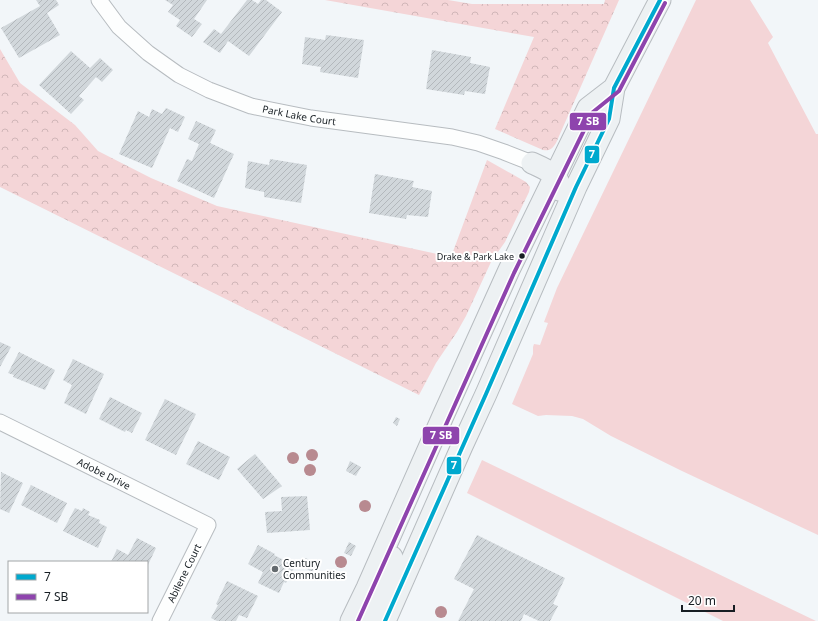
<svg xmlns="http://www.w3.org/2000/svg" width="818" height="621" font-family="'Noto Sans',sans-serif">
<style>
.green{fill:#f4d5d7}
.forest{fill:url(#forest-crowns)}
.building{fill:url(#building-hatch)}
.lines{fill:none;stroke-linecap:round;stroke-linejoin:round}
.street-casing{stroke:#b7bcc0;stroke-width:17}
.secondary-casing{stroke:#b7bcc0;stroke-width:23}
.street{stroke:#fdfefe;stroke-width:15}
.secondary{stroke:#edf1f3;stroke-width:21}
.bus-1-casing{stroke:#fff;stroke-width:7}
.bus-2-casing{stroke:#fff;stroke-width:7}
.bus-1{stroke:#00a9ce;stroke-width:4}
.bus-2{stroke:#8e44ad;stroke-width:4}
.tree{fill:#b88a90}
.bus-dot{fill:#171e23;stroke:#fff;stroke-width:1.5}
.poi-dot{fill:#646a6e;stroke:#fff;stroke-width:1.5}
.labels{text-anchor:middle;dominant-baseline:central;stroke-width:4;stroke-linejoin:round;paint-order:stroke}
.bus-label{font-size:9px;fill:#171e23;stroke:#fff;text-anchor:end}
.street-label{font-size:10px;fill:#171e23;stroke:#fff}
.poi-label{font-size:10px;fill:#171e23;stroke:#fff;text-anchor:start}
.line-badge{stroke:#fff;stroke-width:1.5}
.badge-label{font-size:11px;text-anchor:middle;font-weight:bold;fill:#fff}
</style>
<defs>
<pattern id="forest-crowns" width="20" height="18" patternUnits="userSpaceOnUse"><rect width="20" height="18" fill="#f4d5d7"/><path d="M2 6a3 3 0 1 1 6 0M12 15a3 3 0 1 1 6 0" fill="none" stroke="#d0b6b8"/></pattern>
<pattern id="building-hatch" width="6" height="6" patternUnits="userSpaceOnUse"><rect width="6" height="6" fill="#d1d7db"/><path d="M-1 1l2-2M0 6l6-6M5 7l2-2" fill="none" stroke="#b3b8bc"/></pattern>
</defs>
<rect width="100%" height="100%" fill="#f2f6f9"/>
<path class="green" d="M 696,0 L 750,0 L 773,37 L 768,43 L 816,134 L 818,134 L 818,535 L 682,471 L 611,436 L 583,419 L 572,416 L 546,415 L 538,416 L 512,404 L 533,354 L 533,347 L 534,344 L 540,345 L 548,323 L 544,322 L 557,288 Z
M 482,460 L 816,621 L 723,621 L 467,493 Z"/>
<path class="forest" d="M 325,0 L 448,0 L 472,4 L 604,4 L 605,0 L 619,0 L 556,143 C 552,149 550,151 543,150 L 495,129 L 534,37 Z
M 0,49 L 20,83 L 75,125 L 98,151 L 151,178 L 217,206 L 451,257 L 487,160 L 526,182 L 530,187 L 529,192 L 505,242 L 491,262 L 466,316 L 457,332 L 436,363 L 419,395 L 0,187 Z"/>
<path class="building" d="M 36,0 L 56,0 L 59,5 L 47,13 L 60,35 L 19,58 L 1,28 L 40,6 Z
M 165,0 L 207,0 L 194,19 L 202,24 L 192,37 L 176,26 L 180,20 L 168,12 L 173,5 Z
M 247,0 L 252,0 L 258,4 L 261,0 L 266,0 L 282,12 L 249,56 L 228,41 L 220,53 L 203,42 L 214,29 L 221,34 Z
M 326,35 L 364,40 L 358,78 L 320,72 L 321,67 L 302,64 L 305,37 L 325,40 Z
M 432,50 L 471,57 L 470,63 L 490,67 L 485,94 L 465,91 L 464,95 L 426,89 Z
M 71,51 L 90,68 L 100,58 L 113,70 L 102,82 L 96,77 L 79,96 L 84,100 L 71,114 L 39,85 Z
M 166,108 L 185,117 L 178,132 L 170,128 L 152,168 L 119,154 L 138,111 L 149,117 L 152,109 L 162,114 Z
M 196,121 L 216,130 L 210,143 L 234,154 L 214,198 L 177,181 L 187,159 L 192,161 L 199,144 L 188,139 Z
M 270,159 L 307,165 L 301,203 L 264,197 L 264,192 L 245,188 L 248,161 L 269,165 Z
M 375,174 L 414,181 L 412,187 L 432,191 L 428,217 L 407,215 L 406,219 L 369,213 Z
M 0,342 L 11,347 L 0,367 Z
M 19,352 L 55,370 L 45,390 L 13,377 L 14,375 L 8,373 Z
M 73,359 L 104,374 L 86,414 L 64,403 L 72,385 L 63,380 Z
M 110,397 L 142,413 L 132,433 L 126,430 L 125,432 L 99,419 Z
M 165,399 L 196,414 L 176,455 L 145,440 Z
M 396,417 L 400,419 L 397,426 L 393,423 Z
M 198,441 L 230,457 L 219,480 L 186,464 Z
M 255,454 L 282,486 L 263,499 L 237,469 Z
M 350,461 L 361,467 L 356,476 L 346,471 Z
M 1,472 L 23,483 L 9,513 L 0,509 Z
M 31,485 L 67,503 L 57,523 L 21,505 Z
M 307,496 L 310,530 L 267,533 L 265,512 L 282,511 L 281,497 Z
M 75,508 L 82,511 L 83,508 L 90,512 L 88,515 L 100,520 L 99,523 L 107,527 L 98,548 L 63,531 Z
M 477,535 L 565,578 L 553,604 L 558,606 L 550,621 L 539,621 L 524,614 L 521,621 L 458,621 L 474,589 L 454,579 Z
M 137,538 L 156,548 L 147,567 L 147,562 L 111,562 L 117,549 L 128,555 Z
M 349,542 L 356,546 L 351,556 L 344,553 Z
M 258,545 L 275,554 L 274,555 L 295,566 L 286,583 L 284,582 L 279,593 L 258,583 L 263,572 L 248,564 Z
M 306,558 L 318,565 L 313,573 L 301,565 Z
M 227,581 L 258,596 L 247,618 L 239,615 L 236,621 L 217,621 L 211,618 L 218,605 L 216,604 Z"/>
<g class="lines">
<defs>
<g id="street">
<path id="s1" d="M 99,0 L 119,27 L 148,53 L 179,75 L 209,90 L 251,106 L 311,118 L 452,137 L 478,143 L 504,152 L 532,163"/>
<path id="s2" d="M 0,422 L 208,525 L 160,621"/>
</g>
<path id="secondary" d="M 532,163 C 543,168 562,175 559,190
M 372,617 L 385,584 L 392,557
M 351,621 L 367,588 L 443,416 L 509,270 L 588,108 L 614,88
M 385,621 L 462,446 L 486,394 L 576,187 L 609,119 L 614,88 L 660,0"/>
</defs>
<use href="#street" class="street-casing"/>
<use href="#secondary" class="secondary-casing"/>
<use href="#street" class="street"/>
<use href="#secondary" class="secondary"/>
<defs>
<path id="bus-1" d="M 385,621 L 486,394 L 576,187 L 609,119 L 614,88 L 660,0"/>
<path id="bus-2" d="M 358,621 L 514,273 L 593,112 L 619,91 L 665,3"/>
</defs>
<use href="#bus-1" class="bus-1-casing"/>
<use href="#bus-2" class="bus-2-casing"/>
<use href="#bus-1" class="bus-1"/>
<use href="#bus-2" class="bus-2"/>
</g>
<g class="tree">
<circle cx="312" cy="455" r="6"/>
<circle cx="293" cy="458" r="6"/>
<circle cx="310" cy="470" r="6"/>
<circle cx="365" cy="506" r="6"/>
<circle cx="341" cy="562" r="6"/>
<circle cx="441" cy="612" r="6"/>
</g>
<circle class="bus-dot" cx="522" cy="256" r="3.5"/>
<circle class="poi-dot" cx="275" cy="569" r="4"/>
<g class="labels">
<g class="bus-label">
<text x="514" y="256">Drake &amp; Park Lake</text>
</g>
<g class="street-label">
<text stroke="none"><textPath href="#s1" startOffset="238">Park Lake Court</textPath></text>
<text stroke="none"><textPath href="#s2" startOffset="116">Adobe Drive</textPath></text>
<text transform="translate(184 573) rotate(-64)">Abilene Court</text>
</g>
<g class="poi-label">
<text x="283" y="563">Century<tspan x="283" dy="12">Communities</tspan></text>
</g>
</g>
<g class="line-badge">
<rect x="569" y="112" width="38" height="19" rx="4" fill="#8e44ad"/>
<rect x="584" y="145" width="16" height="19" rx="4" fill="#00a9ce"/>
<rect x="422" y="426" width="38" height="19" rx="4" fill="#8e44ad"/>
<rect x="446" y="456" width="16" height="19" rx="4" fill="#00a9ce"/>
</g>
<g class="badge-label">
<text x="588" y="125">7 SB</text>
<text x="592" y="158">7</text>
<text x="441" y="439">7 SB</text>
<text x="454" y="469">7</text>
</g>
<rect x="8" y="561" width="140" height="52" fill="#ffffff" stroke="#a2a5a7"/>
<rect x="16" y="574" width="20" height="6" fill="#00a9ce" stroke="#a2a5a7"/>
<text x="44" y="581" font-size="12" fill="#171e23">7</text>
<rect x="16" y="594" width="20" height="6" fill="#8e44ad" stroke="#a2a5a7"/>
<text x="44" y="601" font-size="12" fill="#171e23">7 SB</text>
<path d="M682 605v6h52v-6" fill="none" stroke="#171e23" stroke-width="2"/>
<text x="688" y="605" font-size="12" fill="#171e23" stroke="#ffffff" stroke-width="3" paint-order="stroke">20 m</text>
</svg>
